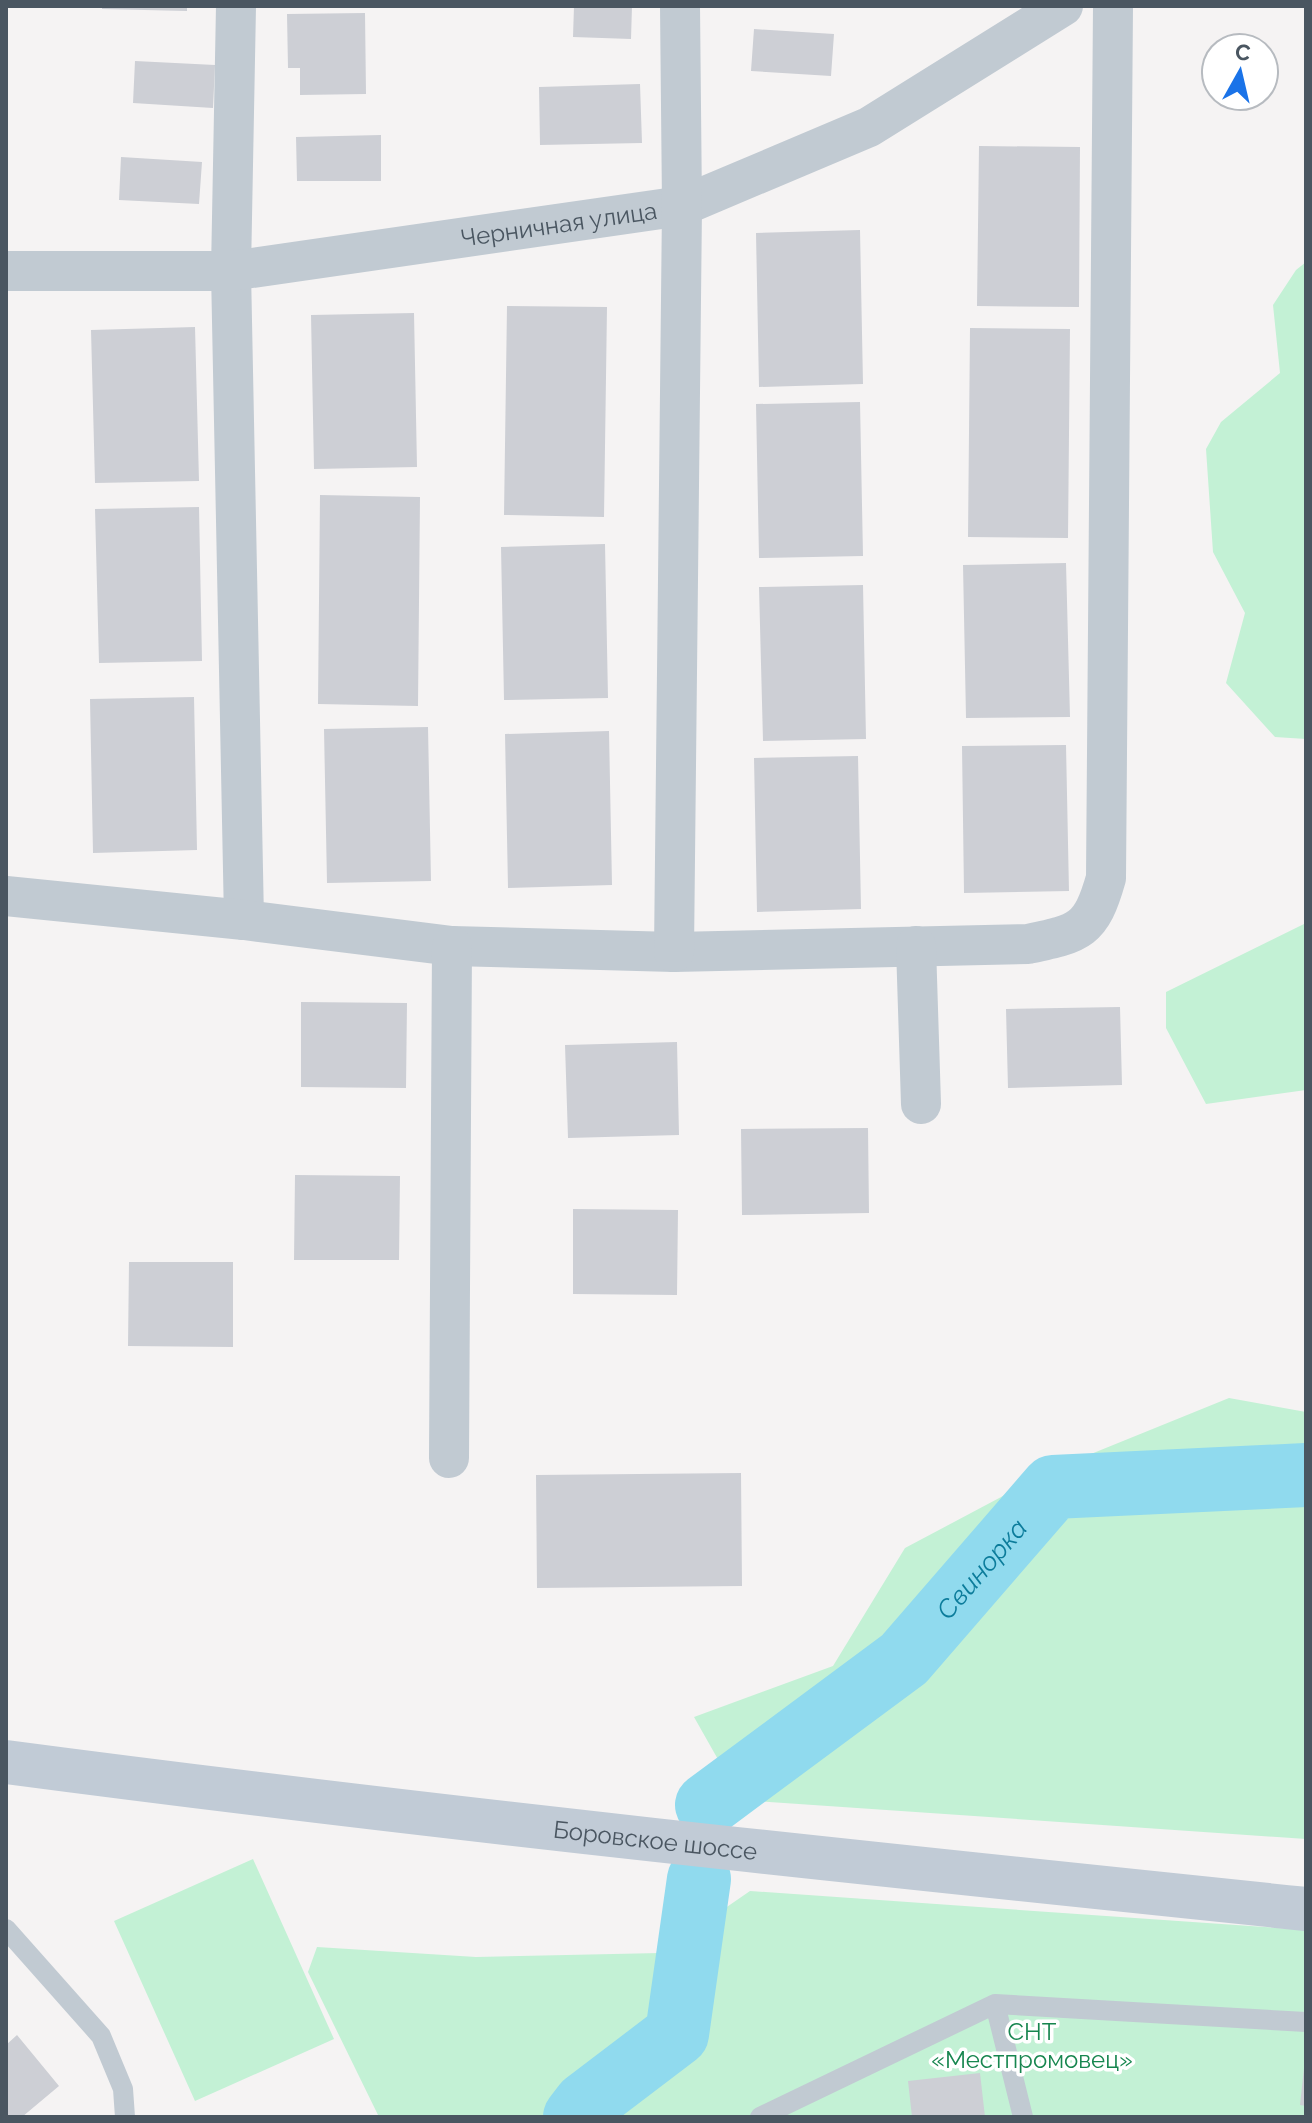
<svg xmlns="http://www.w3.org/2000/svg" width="1312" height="2123" font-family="Raleway,sans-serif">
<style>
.green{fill:#c3f1d5}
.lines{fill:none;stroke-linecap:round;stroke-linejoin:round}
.river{stroke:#90daee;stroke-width:64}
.building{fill:#cdcfd5}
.service{stroke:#c1cad2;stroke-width:20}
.minor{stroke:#c1cad2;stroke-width:40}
.secondary{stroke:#c1cbd6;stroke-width:44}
.labels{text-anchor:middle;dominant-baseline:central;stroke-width:7;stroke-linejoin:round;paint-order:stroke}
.street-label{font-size:24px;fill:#4a5661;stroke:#fff}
.park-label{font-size:24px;fill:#17864f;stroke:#fff}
.water-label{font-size:26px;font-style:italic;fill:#0c7c9b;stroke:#fff}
</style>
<rect width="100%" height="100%" fill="#f5f3f3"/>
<path class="green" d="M 1306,262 L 1306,739 L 1275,737 L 1226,683 L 1245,613 L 1213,552 L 1206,449 L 1221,422 L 1280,373 L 1273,305 L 1296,270 Z
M 1306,923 L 1306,1090 L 1206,1104 L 1166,1028 L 1166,992 Z
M 1229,1398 L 1306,1412 L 1306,1839 L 741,1800 L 694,1717 L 833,1666 L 905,1548 L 1054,1469 Z
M 253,1859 L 334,2039 L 195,2101 L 114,1921 Z
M 750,1891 L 1306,1930 L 1306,2117 L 379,2117 L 308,1972 L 317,1947 L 476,1957 L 660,1953 Z"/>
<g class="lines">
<g class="river">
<path id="s1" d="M 707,1805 L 904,1659 L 1053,1487 L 1306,1475"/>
<path d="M 575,2117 L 585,2104 L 677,2034 L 699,1879"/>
</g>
</g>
<path class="building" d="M 102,6 L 187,6 L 187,11 L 102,9 Z
M 574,6 L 632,6 L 631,39 L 573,37 Z
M 365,13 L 366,94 L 300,95 L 300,68 L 288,68 L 287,14 Z
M 754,29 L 834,34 L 831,76 L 751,71 Z
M 135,61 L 215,65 L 213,108 L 133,103 Z
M 640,84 L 642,143 L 540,145 L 539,87 Z
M 381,135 L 381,181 L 297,181 L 296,137 Z
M 979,146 L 1080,147 L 1079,307 L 977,306 Z
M 121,157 L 202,162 L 199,204 L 119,200 Z
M 860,230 L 863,384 L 759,387 L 756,233 Z
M 507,306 L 607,307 L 604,517 L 504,515 Z
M 414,313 L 417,467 L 314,469 L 311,315 Z
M 195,327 L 199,481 L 95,483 L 91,330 Z
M 970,328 L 1070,329 L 1068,538 L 968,537 Z
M 860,402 L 863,556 L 759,558 L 756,404 Z
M 320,495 L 420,497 L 418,706 L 318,704 Z
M 199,507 L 202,661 L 99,663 L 95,509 Z
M 605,544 L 608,698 L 504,700 L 501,547 Z
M 1066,563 L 1070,717 L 966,718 L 963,565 Z
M 863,585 L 866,739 L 763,741 L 759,587 Z
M 194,697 L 197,850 L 93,853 L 90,699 Z
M 428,727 L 431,881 L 327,883 L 324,729 Z
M 609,731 L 612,885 L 508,888 L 505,734 Z
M 1066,745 L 1069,891 L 964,893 L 962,746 Z
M 858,756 L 861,909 L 757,912 L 754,758 Z
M 301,1002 L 407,1003 L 406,1088 L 301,1087 Z
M 1120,1007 L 1122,1085 L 1008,1088 L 1006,1009 Z
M 677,1042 L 679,1135 L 568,1138 L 565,1045 Z
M 868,1128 L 869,1213 L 742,1215 L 741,1129 Z
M 295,1175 L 400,1176 L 399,1260 L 294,1260 Z
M 573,1209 L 678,1210 L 677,1295 L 573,1294 Z
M 129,1262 L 233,1262 L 233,1347 L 128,1346 Z
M 741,1473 L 742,1586 L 537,1588 L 536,1475 Z
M 17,2035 L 59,2086 L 22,2117 L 6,2117 L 6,2045 Z
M 1304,2068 L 1306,2068 L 1306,2106 L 1300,2105 Z
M 980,2073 L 985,2117 L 912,2117 L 908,2081 Z"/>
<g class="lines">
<path class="service" d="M 6,1929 L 101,2036 L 123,2089 L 125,2117
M 995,2004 L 1023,2117
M 760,2117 L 995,2004 L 1306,2022"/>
<g class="minor">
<path d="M 236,6 L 231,271 L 244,920"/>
<path id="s2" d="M 6,271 L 231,271 L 682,206 L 869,127 L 1063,6"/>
<path d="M 6,896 L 244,920 L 452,946 L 674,952 L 1028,944 C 1080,933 1091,931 1106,878 L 1113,6"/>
<path d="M 916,946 L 921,1104"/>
<path d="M 674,952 L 682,206 L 680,6"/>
<path d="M 449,1458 L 452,946"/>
</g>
<path class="secondary" id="s3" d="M 6,1762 C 438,1819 872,1864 1306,1909"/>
</g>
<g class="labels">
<g class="street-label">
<text stroke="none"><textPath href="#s2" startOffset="556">Черничная улица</textPath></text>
<text stroke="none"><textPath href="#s3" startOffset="654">Боровское шоссе</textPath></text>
</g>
<g class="park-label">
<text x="1032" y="2031">СНТ<tspan x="1032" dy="28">«Местпромовец»</tspan></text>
</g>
<g class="water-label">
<text stroke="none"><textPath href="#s1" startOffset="364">Свинорка</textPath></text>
</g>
</g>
<rect width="1312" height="2123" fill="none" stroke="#4a5661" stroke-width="16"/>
<g transform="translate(1240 72) rotate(8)"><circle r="38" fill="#ffffff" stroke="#b7bbc0" stroke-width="2"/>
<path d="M0-6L14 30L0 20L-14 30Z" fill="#1a73e8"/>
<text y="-12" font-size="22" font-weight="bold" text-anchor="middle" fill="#4a5661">С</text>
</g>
</svg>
